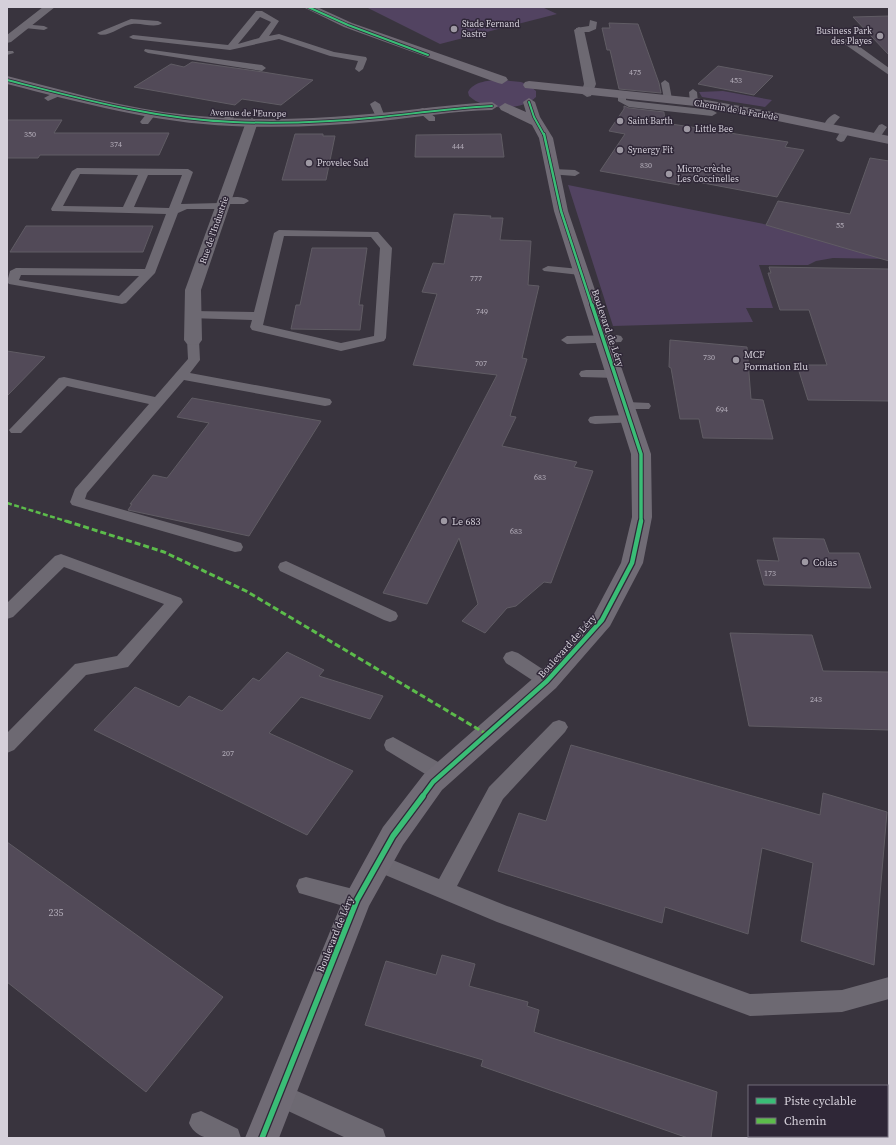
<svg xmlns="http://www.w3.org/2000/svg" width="896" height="1145" font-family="'Source Serif 4',serif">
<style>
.green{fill:#524361}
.building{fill:#524a58;stroke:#605c64}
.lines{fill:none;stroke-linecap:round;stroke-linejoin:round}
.lane{fill:#6d6972;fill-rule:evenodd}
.street{fill:#6d6972;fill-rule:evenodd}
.secondary{fill:#706b75;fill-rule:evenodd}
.quiet-far1{stroke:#5cbc4b;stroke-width:2.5;stroke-dasharray:5 2.5;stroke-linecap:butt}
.quiet{stroke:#5cbc4b;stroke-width:3;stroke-dasharray:6 3;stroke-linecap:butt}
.cycleway-far4-casing{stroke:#2f2737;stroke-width:3.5}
.cycleway-far3-casing{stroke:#2f2737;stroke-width:4}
.cycleway-far2-casing{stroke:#2f2737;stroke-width:5.5}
.cycleway-far1-casing{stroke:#2f2737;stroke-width:7}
.cycleway-casing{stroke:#2f2737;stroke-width:8}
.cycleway-far4{stroke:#3abd76;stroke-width:2}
.cycleway-far3{stroke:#3abd76;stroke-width:2.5}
.cycleway-far2{stroke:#3abd76;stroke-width:3.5}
.cycleway-far1{stroke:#3abd76;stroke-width:4.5}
.cycleway{stroke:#3abd76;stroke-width:5.5}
.poi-dot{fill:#9e99a3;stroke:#2f2737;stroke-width:1.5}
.labels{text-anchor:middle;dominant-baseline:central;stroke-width:3;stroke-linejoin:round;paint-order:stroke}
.number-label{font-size:8px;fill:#b4aeba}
.far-poi-label{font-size:9px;fill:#d5d0da;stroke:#2f2737;text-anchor:start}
.far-street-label{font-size:9px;fill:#d5d0da;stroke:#2f2737}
.street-label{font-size:10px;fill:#d5d0da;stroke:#2f2737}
.poi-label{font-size:10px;fill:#d5d0da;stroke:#2f2737;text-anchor:start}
.near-number-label{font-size:10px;fill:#b4aeba}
</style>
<rect width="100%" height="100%" fill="#39343e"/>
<path class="green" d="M 366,7 L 542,7 L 557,14 L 440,44 Z
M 502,80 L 521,82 L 529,85 L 536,91 L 536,97 C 521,112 483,110 469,96 L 468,92 C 474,81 490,80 502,80 Z
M 723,91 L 772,100 L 765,107 L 702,97 L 699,92 Z
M 568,185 L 889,249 L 889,259 L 833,258 L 816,261 L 808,265 L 759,265 L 773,308 L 746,308 L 753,322 L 613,326 Z"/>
<path class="building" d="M 889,16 L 889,55 L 853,17 Z
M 609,23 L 638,24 L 659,83 L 661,93 L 619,89 L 610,50 L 607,50 L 602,28 L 610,28 Z
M 192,62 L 263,72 L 313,80 L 281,105 L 242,99 L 235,105 L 134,87 L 171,64 L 184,67 Z
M 718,66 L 773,76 L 754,95 L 698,84 Z
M 624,106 L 629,108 L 664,112 L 665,123 L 788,142 L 785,147 L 804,150 L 777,197 L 682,179 L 679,185 L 600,171 L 625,134 L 609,131 L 624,109 Z
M 7,120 L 62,120 L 54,133 L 169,133 L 159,155 L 40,155 L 38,158 L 7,158 Z
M 295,134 L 323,134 L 323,136 L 335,136 L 326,180 L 282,180 Z
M 501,134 L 504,157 L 415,157 L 416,135 Z
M 870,158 L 889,161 L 889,261 L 766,225 L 778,201 L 850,214 Z
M 454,214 L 491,216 L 490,218 L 503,218 L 500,240 L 531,241 L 528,285 L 539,286 L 522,358 L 527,359 L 510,416 L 516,417 L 502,446 L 577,462 L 574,467 L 593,471 L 551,583 L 544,582 L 516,606 L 507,608 L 485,633 L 462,621 L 478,604 L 459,538 L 427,604 L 383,593 L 497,375 L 413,365 L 437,294 L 422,292 L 433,263 L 444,264 Z
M 26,226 L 153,226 L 143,252 L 10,252 Z
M 312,248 L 367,248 L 359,305 L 363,305 L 360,330 L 291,329 L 296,305 L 300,305 Z
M 769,267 L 889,269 L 889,401 L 808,400 L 797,365 L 827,365 L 809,310 L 780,310 L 768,273 L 771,273 Z
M 670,340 L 747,347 L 751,399 L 763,400 L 773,439 L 703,438 L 699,419 L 680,419 L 671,368 L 669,367 Z
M 7,351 L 45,357 L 7,396 Z
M 192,398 L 321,421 L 249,536 L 128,510 L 132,504 L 130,504 L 153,475 L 167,478 L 209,423 L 177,417 Z
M 773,538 L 824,539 L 829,553 L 859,553 L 871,588 L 764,585 L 757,560 L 779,561 Z
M 730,633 L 812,635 L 823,671 L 889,672 L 889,730 L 749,726 Z
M 287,652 L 324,670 L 319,676 L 383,696 L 370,719 L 301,697 L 269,733 L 353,771 L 307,835 L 94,730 L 135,687 L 179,707 L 189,696 L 222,711 L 253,678 L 259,681 Z
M 571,745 L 820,815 L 823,793 L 887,812 L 874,965 L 801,941 L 813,863 L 762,848 L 748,934 L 665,907 L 662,923 L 498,871 L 519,813 L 546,821 Z
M 7,842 L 223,997 L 146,1092 L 7,982 Z
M 442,955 L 475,964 L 469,986 L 528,1002 L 527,1006 L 539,1010 L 534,1032 L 717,1092 L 711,1138 L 688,1138 L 481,1066 L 483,1060 L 365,1025 L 386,961 L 436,975 Z"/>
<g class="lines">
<path class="lane" d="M 256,11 L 262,11 L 279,21 L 269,36 L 279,34 L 334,52 L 366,57 L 367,59 L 363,69 L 359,72 L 355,69 L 358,61 L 330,56 L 279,39 L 230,50 L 133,39 L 129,37 L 133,35 L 228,45 ZM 260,17 L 271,22 L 259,38 L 238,44 Z
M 131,19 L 158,21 L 162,23 C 155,29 141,22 132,24 C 122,25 105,40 97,33 Z
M 590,20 L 597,22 L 596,29 L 589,32 L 576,32 L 576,28 L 589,26 Z
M 22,24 L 44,26 L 48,28 L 44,30 L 25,28 L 22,28 Z
M 843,39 L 849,39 L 889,68 L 889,75 L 843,43 Z
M 145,49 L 262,65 L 266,68 L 262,71 L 148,53 L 144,51 Z
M 7,51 L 13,51 L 14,53 L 7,55 Z
M 665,80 L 669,83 L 672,99 L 668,102 L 664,99 L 661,83 Z
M 693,89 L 697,92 L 698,102 L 694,105 L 690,102 L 689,92 Z
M 59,90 L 62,91 L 62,95 L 48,101 L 44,98 Z
M 622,92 L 626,95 L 626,100 L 631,101 L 712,110 L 717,113 L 712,116 L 629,107 L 618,101 L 618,95 Z
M 375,101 L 380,104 L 385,117 L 383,119 L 377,119 L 370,104 Z
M 423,108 L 435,117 L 435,121 L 429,121 L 420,113 L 420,109 Z
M 232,110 L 237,113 L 230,123 L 224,123 L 222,121 L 229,111 Z
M 150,112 L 153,113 L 155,115 L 148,124 L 142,124 L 140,122 L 147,113 Z
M 835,114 L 840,117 L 830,129 L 824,129 C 822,124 830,115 835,114 Z
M 882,124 L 887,127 L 879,139 L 873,139 L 871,137 L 879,125 Z
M 845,128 L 850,131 L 844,141 L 841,142 L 838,141 L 836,139 L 842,129 Z
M 77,168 L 188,169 L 193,172 L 181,204 L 220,203 L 220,199 C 228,197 244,195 249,201 L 244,204 L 227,204 L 227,208 L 223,209 L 187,209 L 178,213 L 155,273 L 126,303 L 122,304 L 9,284 L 7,282 L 10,271 L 16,268 L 145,269 L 166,214 L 52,211 L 51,209 L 72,171 ZM 80,174 L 138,175 L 123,207 L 63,206 ZM 148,175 L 182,175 L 169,208 L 134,207 ZM 21,275 L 139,276 L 119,296 L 19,280 Z
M 553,169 L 575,170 L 580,173 L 575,176 L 549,174 L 548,172 L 549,170 Z
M 279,230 L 378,232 L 392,248 L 386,338 L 384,341 L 341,351 L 252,330 L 250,327 L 252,320 L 189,318 L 187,315 L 189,312 L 193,311 L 254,312 L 274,233 ZM 284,236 L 371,237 L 380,248 L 374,336 L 341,343 L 263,325 Z
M 548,266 L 580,269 L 586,272 L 580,275 L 544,271 L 542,269 Z
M 617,335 L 621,336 L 623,339 L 621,342 L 567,344 L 561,340 L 567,336 Z
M 193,336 L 199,340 L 200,360 L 190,373 L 325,398 L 330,399 L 332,402 L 330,405 L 325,406 L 184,380 L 87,493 L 85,499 L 241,543 L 243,547 L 241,551 L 235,552 L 72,505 L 70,502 L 75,489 L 149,404 L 67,386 L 21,433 L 11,433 L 9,430 L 59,378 L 64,377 L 155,397 L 188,359 L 187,340 Z
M 586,370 L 616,370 L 623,374 L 616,378 L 581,377 L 579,374 L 581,371 Z
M 627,402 L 649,403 L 651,406 L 649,409 L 622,409 L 620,406 L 622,403 Z
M 631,415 L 636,416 L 638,419 L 636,422 L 595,424 L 590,423 L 588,420 L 590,417 L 595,416 Z
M 61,554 L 181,598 L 183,602 L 128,667 L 86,675 L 14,750 L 7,753 L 7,733 L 75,664 L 117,656 L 164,604 L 64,567 L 13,617 L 7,619 L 7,603 L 55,556 Z
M 286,561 L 396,612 L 398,616 L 396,620 L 390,622 L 384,620 L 280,571 L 278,567 L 280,563 Z
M 512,651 L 518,653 L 553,676 L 556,681 L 553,686 L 547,688 L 541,686 L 506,663 L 503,658 L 506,653 Z
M 559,720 L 565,722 L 568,727 L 565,732 L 503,799 L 457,886 L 507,906 L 750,994 L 842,990 L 889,977 L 889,999 L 842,1012 L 750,1016 L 497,922 L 371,869 L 368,863 L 371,857 L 378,854 L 439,879 L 489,787 L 553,722 Z
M 393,737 L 449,768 L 452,774 L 449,780 L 442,782 L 435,780 L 386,750 L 384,745 L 386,740 Z
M 306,877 L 357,890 L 364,893 L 367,900 L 364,907 L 357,910 L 299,893 L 296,886 L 299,879 Z
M 279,1083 L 383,1129 L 386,1138 L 346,1138 L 271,1103 L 267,1095 L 271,1087 Z
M 201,1111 L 238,1129 L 241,1138 C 222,1138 198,1144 189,1123 L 192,1114 Z"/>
<path class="street" d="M 43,7 L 55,7 L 11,42 L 7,43 L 7,35 Z
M 579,27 L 584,30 L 596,84 L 591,96 L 587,97 L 581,93 L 584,84 L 574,30 Z
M 252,118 L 258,122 L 201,290 L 202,340 L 199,344 L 193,345 L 187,344 L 184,340 L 185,290 L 246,122 Z"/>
<path class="secondary" d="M 303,7 L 317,7 L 352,23 L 506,77 L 508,80 L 502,84 L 498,83 L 344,27 Z
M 7,76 C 67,91 126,109 188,115 C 244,121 301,120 357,115 C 398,112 437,106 478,103 L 492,102 L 498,106 L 492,110 C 455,111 418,117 381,121 C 332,126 282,128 232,126 C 155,123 82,103 7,84 Z
M 529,81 L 695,98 L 768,111 L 889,136 L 889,144 L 768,119 L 695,106 L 525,88 L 523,85 L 525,82 Z
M 529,98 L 535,102 L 540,117 L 553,138 L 568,211 L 651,454 L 652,517 L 643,563 L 610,626 L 556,688 L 442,790 L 403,845 L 369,906 L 279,1138 L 245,1138 L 343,900 L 383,827 L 424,774 L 538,674 L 594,614 L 621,563 L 632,517 L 631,454 L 554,211 L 539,138 L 532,125 L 501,110 L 499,107 L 505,103 L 526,112 L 523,102 Z"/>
<path class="quiet-far1" d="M 7,503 L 69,522"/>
<path class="quiet" d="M 66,521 L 164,552 L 246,591 L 488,735"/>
<defs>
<path id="cycleway-far4" d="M 308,7 L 348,25 L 428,55
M 7,80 C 82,99 155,119 233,122 C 282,124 332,122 381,117 C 418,113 455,108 492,106
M 529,102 L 534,117 L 544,135"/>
<path id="cycleway-far3" d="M 544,134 L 561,211 L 592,306"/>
<path id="cycleway-far2" d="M 592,305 L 641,454 L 641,522"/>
<path id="cycleway-far1" d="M 422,797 L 433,782 L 547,681 L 602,620 L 632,563 L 641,521"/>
<path id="cycleway" d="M 262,1138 L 357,900 L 393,836 L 423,796"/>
</defs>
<use href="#cycleway-far4" class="cycleway-far4-casing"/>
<use href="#cycleway-far3" class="cycleway-far3-casing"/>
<use href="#cycleway-far2" class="cycleway-far2-casing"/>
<use href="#cycleway-far1" class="cycleway-far1-casing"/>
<use href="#cycleway" class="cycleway-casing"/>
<use href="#cycleway-far4" class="cycleway-far4"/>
<use href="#cycleway-far3" class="cycleway-far3"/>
<use href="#cycleway-far2" class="cycleway-far2"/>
<use href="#cycleway-far1" class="cycleway-far1"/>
<use href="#cycleway" class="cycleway"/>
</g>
<g class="poi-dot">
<circle cx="454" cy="29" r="4"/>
<circle cx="880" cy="36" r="4"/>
<circle cx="620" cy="121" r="4"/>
<circle cx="687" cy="129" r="4"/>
<circle cx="620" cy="150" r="4"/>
<circle cx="309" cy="163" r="4"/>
<circle cx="669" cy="174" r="4"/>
<circle cx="736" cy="360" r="4"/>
<circle cx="444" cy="521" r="4"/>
<circle cx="805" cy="562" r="4"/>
</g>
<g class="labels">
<g class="number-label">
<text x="635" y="72">475</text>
<text x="736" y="80">453</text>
<text x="30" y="134">350</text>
<text x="116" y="144">374</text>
<text x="458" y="146">444</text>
<text x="646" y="165">830</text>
<text x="840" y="225">55</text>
<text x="476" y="278">777</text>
<text x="482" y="311">749</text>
<text x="709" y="357">730</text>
<text x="481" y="363">707</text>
<text x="722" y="409">694</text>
<text x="540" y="477">683</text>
<text x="516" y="531">683</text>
<text x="770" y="573">173</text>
<text x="816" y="699">243</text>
<text x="228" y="753">207</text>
</g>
<g class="far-poi-label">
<text x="462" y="24">Stade Fernand<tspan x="462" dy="10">Sastre</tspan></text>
<text x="872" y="31" text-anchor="end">Business Park<tspan x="872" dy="10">des Playes</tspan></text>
<text x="628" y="121">Saint Barth</text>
<text x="695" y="129">Little Bee</text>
<text x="628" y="150">Synergy Fit</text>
<text x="317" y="163">Provelec Sud</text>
<text x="677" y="169">Micro-crèche<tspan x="677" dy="10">Les Coccinelles</tspan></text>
</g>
<g class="far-street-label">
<text transform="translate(736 110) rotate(10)">Chemin de la Farlède</text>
<text transform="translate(248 113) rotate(1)">Avenue de l'Europe</text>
<text transform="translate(214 230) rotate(-71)">Rue de l'Industrie</text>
</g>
<g class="street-label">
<text transform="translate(608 328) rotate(71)">Boulevard de Léry</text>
<text transform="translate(567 646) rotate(-48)">Boulevard de Léry</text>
<text transform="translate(335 934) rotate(-68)">Boulevard de Léry</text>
</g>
<g class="poi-label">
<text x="744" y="354">MCF<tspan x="744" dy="12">Formation Elu</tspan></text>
<text x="452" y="521">Le 683</text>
<text x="813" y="562">Colas</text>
</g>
<g class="near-number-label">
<text x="56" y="912">235</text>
</g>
</g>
<rect width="896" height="1145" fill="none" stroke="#d5d0da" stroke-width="16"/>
<rect x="748" y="1085" width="140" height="52" fill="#2f2737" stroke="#716b78"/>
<rect x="756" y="1098" width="20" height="6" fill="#3abd76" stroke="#716b78"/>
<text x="784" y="1105" font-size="12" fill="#d5d0da">Piste cyclable</text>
<rect x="756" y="1118" width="20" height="6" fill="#5cbc4b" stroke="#716b78"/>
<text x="784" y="1125" font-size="12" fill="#d5d0da">Chemin</text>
</svg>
